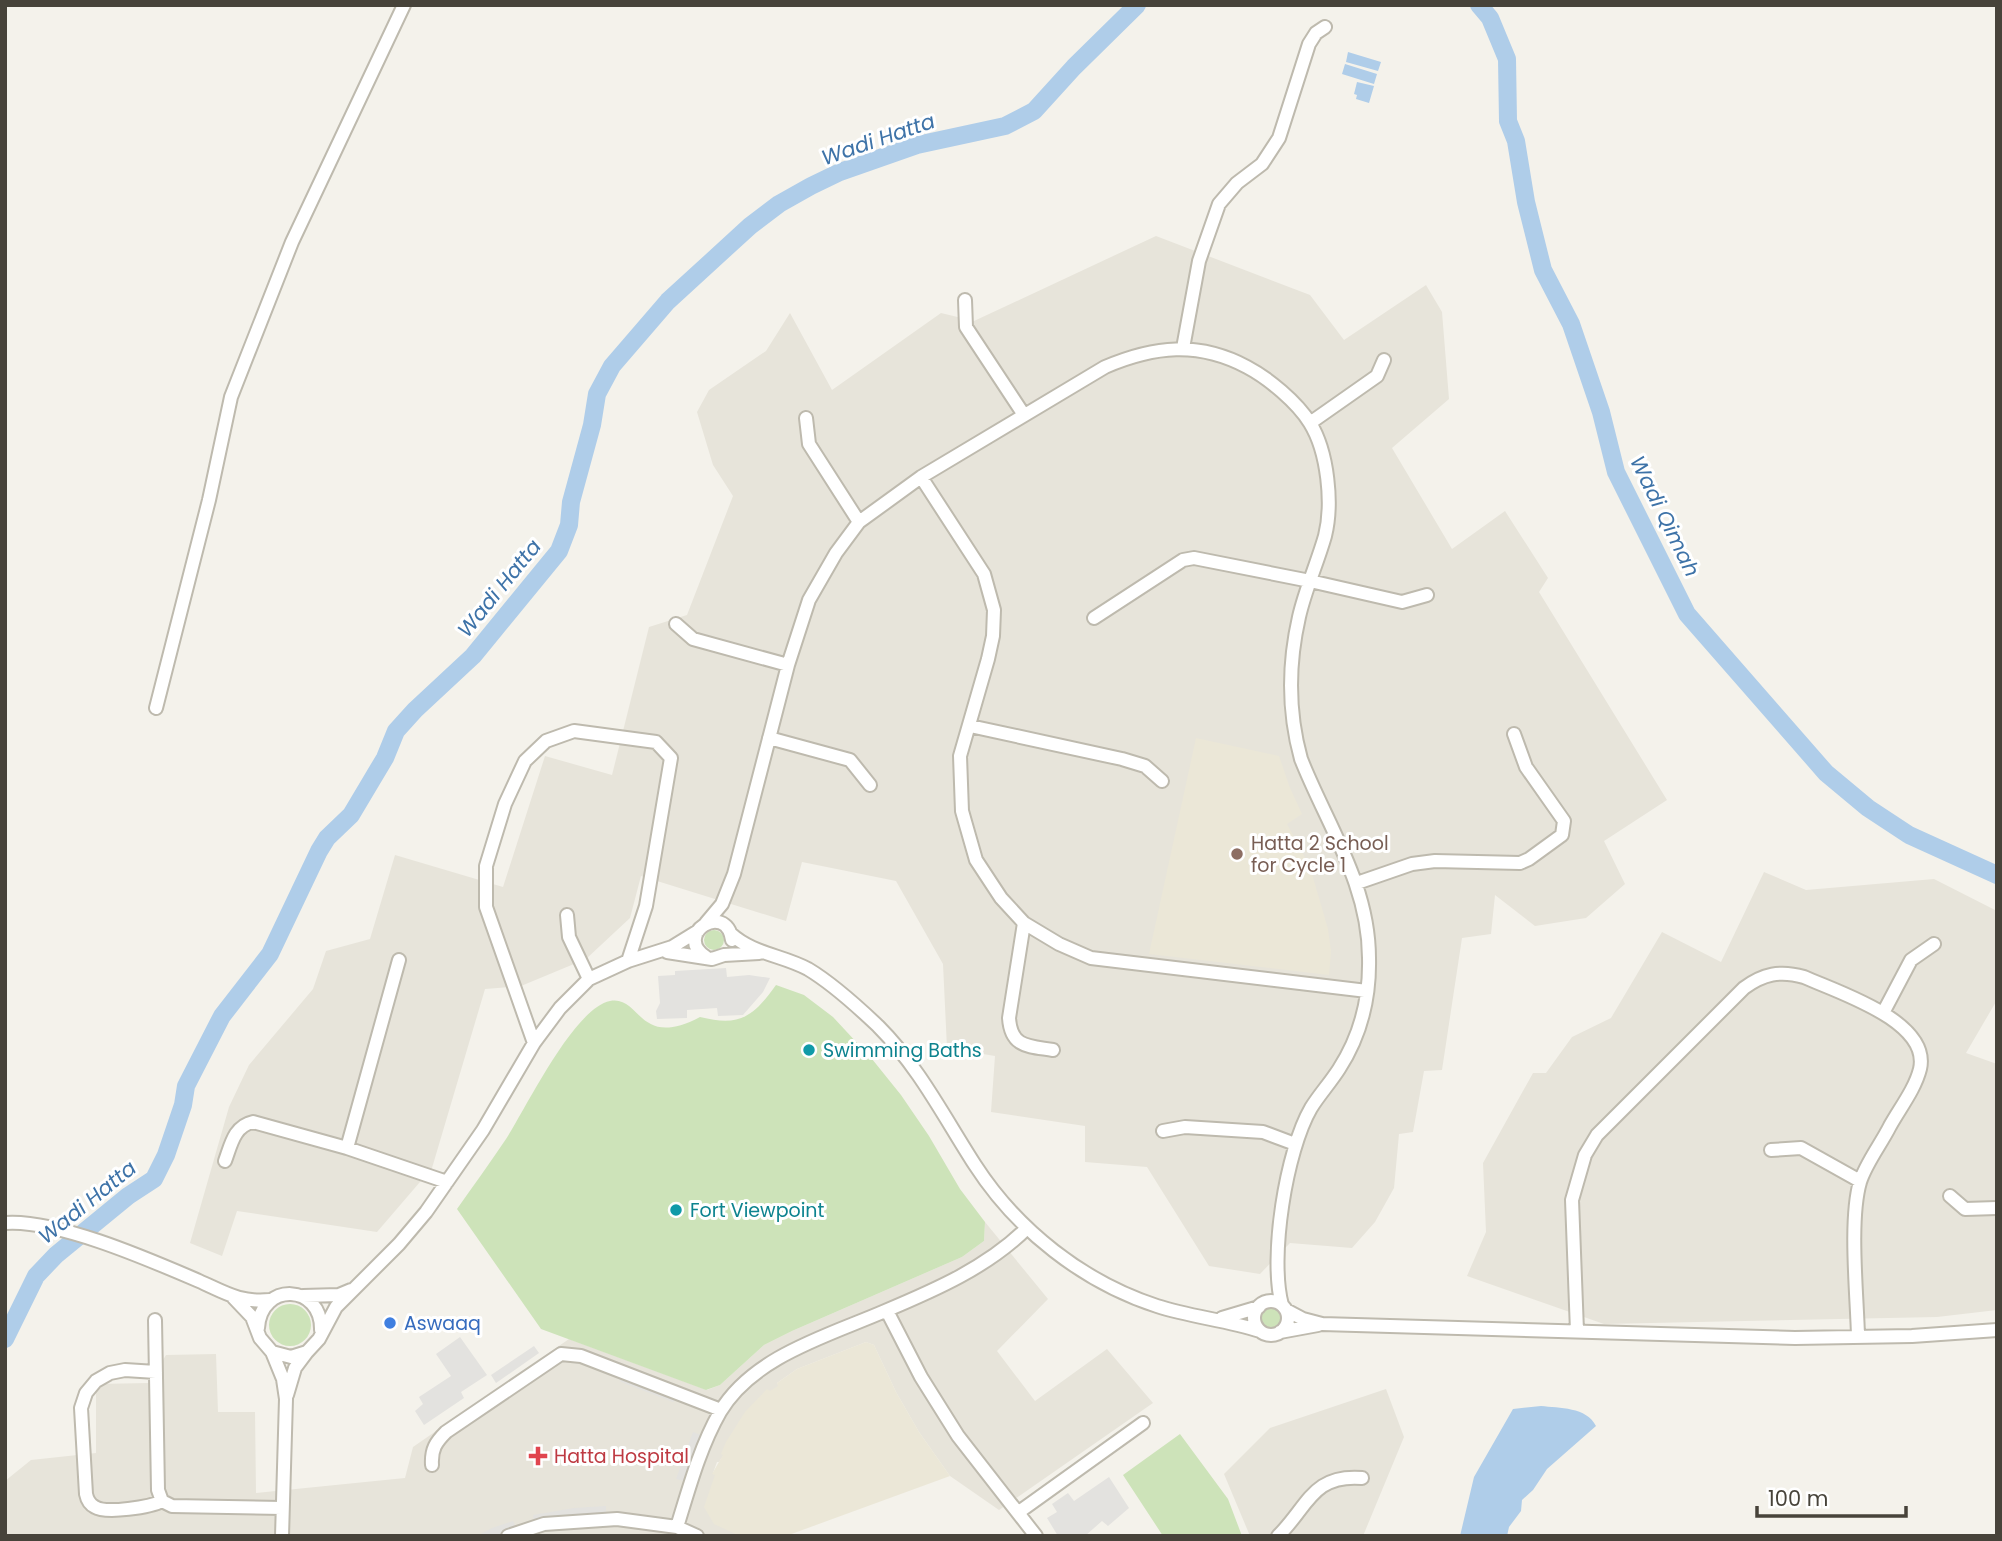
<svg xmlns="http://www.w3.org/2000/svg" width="2002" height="1541" font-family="Poppins,sans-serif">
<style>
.residential{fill:#e7e4da}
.education{fill:#ebe7d7}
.green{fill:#cde3b9}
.parking{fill:#e3e2df}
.water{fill:#afcde9}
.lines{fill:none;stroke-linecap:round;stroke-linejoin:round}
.river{stroke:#afcde9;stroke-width:18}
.minor-casing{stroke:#bebaae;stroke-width:16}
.minor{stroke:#fff;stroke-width:12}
.education-dot{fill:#8d6e63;stroke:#fff;stroke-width:2.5}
.culture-dot{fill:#0f9aa8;stroke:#fff;stroke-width:2.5}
.shop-dot{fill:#3f7fe0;stroke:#fff;stroke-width:2.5}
.health-dot{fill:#e0444e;stroke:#fff;stroke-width:2.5}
.labels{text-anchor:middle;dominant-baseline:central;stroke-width:6;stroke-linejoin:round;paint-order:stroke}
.education-label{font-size:19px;fill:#785e54;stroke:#fff;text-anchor:start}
.culture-label{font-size:19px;fill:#0d838f;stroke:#fff;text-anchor:start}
.shop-label{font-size:19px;fill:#366cbe;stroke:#fff;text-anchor:start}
.health-label{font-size:19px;fill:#be3a42;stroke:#fff;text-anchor:start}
.water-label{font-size:21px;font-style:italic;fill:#3e73a8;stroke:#fff}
</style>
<rect width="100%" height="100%" fill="#f4f2eb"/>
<path class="residential" d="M 1156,236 L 1310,295 L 1344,340 L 1426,285 L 1442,312 L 1449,399 L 1392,448 L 1452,549 L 1505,511 L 1548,578 L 1539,592 L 1667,800 L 1604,841 L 1625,884 L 1586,918 L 1535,926 L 1495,895 L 1491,934 L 1462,938 L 1442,1070 L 1424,1071 L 1413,1132 L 1399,1134 L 1394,1188 L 1375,1222 L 1352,1248 L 1290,1243 L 1260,1274 L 1209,1266 L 1147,1167 L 1085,1162 L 1085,1126 L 991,1112 L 995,1056 L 947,1048 L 943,964 L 896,881 L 802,862 L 786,921 L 641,876 L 630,918 L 586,959 L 521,986 L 485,989 L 432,1168 L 377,1232 L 237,1211 L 222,1256 L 190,1243 L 229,1107 L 249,1065 L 313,989 L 326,951 L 370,939 L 395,855 L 503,887 L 545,756 L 612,775 L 649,627 L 687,615 L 733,496 L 713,465 L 697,412 L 709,390 L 766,351 L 790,313 L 832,390 L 941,313 L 974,321 Z
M 1764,872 L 1806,890 L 1934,879 L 1997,911 L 1997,1000 L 1966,1053 L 1997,1064 L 1997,1310 L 1937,1317 L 1604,1324 L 1467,1276 L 1486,1232 L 1483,1163 L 1533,1073 L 1546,1073 L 1572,1037 L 1611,1018 L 1662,932 L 1721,962 Z
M 985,1222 L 1048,1299 L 997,1351 L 1035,1401 L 1107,1349 L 1153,1403 L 999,1510 L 950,1476 L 919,1432 L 896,1392 L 874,1345 L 866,1342 L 797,1369 L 777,1383 L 779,1386 L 770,1392 L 767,1390 L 719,1462 L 717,1462 L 713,1473 L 715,1474 L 730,1530 L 740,1536 L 5,1536 L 5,1481 L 31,1460 L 96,1453 L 96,1384 L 149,1383 L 166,1355 L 216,1354 L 218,1412 L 255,1412 L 256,1493 L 405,1478 L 413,1447 L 569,1339 L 707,1390 L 720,1385 L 764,1345 L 792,1331 L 962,1257 L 984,1241 Z
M 1386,1389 L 1404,1437 L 1363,1536 L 1250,1536 L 1224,1474 L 1270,1428 Z"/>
<path class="education" d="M 1196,738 L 1279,756 L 1290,788 L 1302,814 L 1287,824 L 1310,867 L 1328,929 L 1331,951 L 1329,975 L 1149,954 Z
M 866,1342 L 874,1345 L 896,1392 L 919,1432 L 950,1476 L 786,1536 L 740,1536 L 714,1524 L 704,1507 L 715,1475 L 712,1474 L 723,1455 L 721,1454 L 726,1442 L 745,1412 L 767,1389 L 770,1391 L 778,1386 L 777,1383 L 797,1369 Z"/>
<path class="green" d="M704 940a10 10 0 1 1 20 0a10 10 0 1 1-20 0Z
M 776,985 L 804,995 L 833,1017 L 872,1059 L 901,1095 L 929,1136 L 960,1189 L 985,1222 L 984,1241 L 962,1257 L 792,1331 L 764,1345 L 720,1385 L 706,1390 L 541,1329 L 457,1209 C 473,1186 490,1163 506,1139 C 526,1108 574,1008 610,1001 C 641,995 638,1050 700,1017 C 740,1027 753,1017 776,985 Z
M269 1325a21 21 0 1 1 42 0a21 21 0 1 1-42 0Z
M1261 1318a10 10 0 1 1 20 0a10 10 0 1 1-20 0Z
M 1180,1434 L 1228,1499 L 1242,1536 L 1163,1536 L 1123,1475 Z"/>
<path class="parking" d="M 726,968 L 727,977 L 749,975 L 770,978 L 763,992 L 743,1015 L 718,1016 L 717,1008 L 687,1010 L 687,1018 L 657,1019 L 656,1011 L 660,1003 L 658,976 L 675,975 L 675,971 Z
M 460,1337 L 487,1375 L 461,1392 L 464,1398 L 424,1425 L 415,1411 L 423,1404 L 419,1397 L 451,1376 L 436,1354 Z
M 534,1346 L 539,1353 L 496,1383 L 491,1375 Z
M 618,1377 L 678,1399 L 673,1402 L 621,1382 Z
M 693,1432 L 701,1435 L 684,1481 L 676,1479 Z
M 1109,1477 L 1129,1508 L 1108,1526 L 1102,1521 L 1085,1536 L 1058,1536 L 1047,1518 L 1057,1512 L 1052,1504 L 1068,1493 L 1074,1501 Z
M 606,1506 L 606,1514 L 557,1517 L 534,1522 L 533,1515 L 574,1508 Z
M 513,1521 L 516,1527 L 497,1536 L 477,1536 L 492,1528 Z"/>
<path class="water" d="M 1348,52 L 1381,62 L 1378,71 L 1346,62 Z
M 1345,64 L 1377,74 L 1374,84 L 1342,74 Z
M 1357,82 L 1374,86 L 1369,103 L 1356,99 L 1357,95 L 1354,94 Z
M 1541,1406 C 1559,1408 1587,1407 1596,1426 L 1547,1469 L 1533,1490 L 1522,1500 L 1521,1511 L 1509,1527 L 1507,1536 L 1460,1536 L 1474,1477 L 1513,1409 Z"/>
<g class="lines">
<path class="river" d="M 1479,5 L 1490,18 L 1507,59 L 1508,121 L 1516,141 L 1526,202 L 1543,270 L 1571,324 L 1601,412 L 1616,472 L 1687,614 L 1826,773 L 1868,808 L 1909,835 L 1997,875
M 5,1339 L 36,1276 L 56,1255 L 128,1196 L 154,1179 L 166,1155 L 183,1105 L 186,1086 L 222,1016 L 270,954 L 319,851 L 327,838 L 351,815 L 385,758 L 396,731 L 415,710 L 473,656 L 559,551 L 569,525 L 571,502 L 592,425 L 597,394 L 612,366 L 668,301 L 750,226 L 779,204 L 811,186 L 840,172 L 917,145 L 1005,126 L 1034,111 L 1074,67 L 1137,5"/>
<defs>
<path id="minor" d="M 965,300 L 966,327 L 1024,415
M 1183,348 L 1199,261 L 1219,204 L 1237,183 L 1262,164 L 1279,138 L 1309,44 L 1316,33 L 1325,27
M 806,418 L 809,444 L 859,522
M 1310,423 L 1377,376 L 1384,360
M 921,477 L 984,574 L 994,610 L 993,636 L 988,659 L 960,756 L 962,811 L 976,860 L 1001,898 L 1024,923 L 1059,944 L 1091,958 L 1367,991
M 1094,618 L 1183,560 L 1194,558 L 1310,581 L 1402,602 L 1427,595
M 676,624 L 693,639 L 788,665
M 156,708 L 209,500 L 231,397 L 292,242 L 404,5
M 970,726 L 1122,759 L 1145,766 L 1162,781
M 769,738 L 850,760 L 870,785
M 1357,883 L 1412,864 L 1435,861 L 1520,863 L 1529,859 L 1562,835 L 1564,821 L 1526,767 L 1514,734
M 567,915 L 569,937 L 589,979
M 706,923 L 722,904 L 734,874 L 788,665 L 809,600 L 836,553 L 859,522 L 921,477 L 1105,367 C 1154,346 1198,341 1247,367 C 1268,378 1297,402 1310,423 C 1328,452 1333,504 1325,536 C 1317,564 1305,590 1299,617 C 1288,665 1288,712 1301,759 C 1327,825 1369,884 1369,958 C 1370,999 1361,1035 1339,1069 C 1330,1083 1319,1095 1311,1108 C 1286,1151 1269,1258 1282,1305
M 1024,923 L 1009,1018 C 1011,1048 1029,1046 1053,1050
M 731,934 C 753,954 782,955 808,969 C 833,984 857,1006 878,1026 C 919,1067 944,1117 975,1165 C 1017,1230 1083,1282 1157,1306 C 1191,1317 1226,1320 1260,1331
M 667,952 L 712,959 L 724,955 L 759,953
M 706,957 C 672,935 726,900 732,940
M 1883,1013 L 1911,960 L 1934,944
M 534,1043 L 486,907 L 486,866 L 505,804 L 525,761 L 546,741 L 574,731 L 656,742 L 671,758 L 646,906 L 628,961
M 1163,1131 L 1185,1127 L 1263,1132 L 1295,1144
M 347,1148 L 399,960
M 1771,1150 L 1801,1148 L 1860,1181
M 225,1161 C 231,1145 234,1126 253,1122 L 347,1148 L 447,1182
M 1950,1196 L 1965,1209 L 1997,1208
M 5,1223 C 57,1219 150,1260 199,1281 C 226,1293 240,1303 270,1300
M 303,1296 L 339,1295 L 351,1290
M 233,1297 L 252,1317 L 260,1338 L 272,1352 L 291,1357 L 307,1352 L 319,1339 L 336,1307 L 399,1244 L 426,1212 L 483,1130 L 534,1043 L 560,1008 L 589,979 L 628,961 L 672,947 L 698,931
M1254 1318a17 17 0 1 1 34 0a17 17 0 1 1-34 0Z
M 1286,1310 L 1303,1319 L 1322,1324 L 1795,1338 L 1912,1336 L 1997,1330
M 887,1311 L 921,1377 L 958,1436 L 1036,1536
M 1222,1318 L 1259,1307
M 155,1320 L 158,1490 L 162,1501 L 172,1506 L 282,1508
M 258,1328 C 261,1281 322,1284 321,1330
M 1577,1331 L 1572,1200 L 1585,1155 L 1597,1135 L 1744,988 C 1763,974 1780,970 1804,977 C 1837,992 1931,1021 1920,1069 C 1915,1089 1900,1108 1890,1126 C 1881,1144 1866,1163 1860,1182 C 1849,1220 1857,1295 1858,1336
M 1280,1332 L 1318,1325
M 272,1352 L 283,1379 L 286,1399 L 282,1536
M 156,1372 L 125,1370 L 110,1373 L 96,1381 L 86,1393 L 81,1408 L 86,1494 C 87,1499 89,1504 95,1507 C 106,1514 151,1507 162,1501
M 287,1395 L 295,1368 L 307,1352
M 432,1465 C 431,1449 436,1442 446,1432 L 561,1354 L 581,1356 L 721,1410
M 1019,1512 L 1143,1423
M 677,1527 C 689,1488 700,1447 720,1412 C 753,1356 830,1335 885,1311 C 935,1290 988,1267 1027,1228
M 508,1536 L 544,1524 L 617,1519 L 677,1527 L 697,1536
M 1278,1536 C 1308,1507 1312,1474 1362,1478"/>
</defs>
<use href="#minor" class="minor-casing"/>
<use href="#minor" class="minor"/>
</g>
<circle class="education-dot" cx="1237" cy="854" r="7"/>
<g class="culture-dot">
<circle cx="809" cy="1050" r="7"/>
<circle cx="676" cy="1210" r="7"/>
</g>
<circle class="shop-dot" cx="390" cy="1323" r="7"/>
<path class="health-dot" d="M534.5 1445.5h7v7h7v7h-7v7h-7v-7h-7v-7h7z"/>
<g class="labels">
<g class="education-label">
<text x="1251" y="843">Hatta 2 School<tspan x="1251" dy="22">for Cycle 1</tspan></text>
</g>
<g class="culture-label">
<text x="823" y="1050">Swimming Baths</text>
<text x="690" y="1210">Fort Viewpoint</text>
</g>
<g class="shop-label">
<text x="404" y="1323">Aswaaq</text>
</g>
<g class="health-label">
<text x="554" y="1456">Hatta Hospital</text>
</g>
<g class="water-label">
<text transform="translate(878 139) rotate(-19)">Wadi Hatta</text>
<text transform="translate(1665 516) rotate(64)">Wadi Qimah</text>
<text transform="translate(499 588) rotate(-51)">Wadi Hatta</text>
<text transform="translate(87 1202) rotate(-39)">Wadi Hatta</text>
</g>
</g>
<rect width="2002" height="1541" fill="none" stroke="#47433a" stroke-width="14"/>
<path d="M1757 1506v10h149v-10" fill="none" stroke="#47433a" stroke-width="3.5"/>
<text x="1768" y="1506" font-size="21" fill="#47433a" stroke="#ffffff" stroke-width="5" paint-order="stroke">100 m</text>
</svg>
